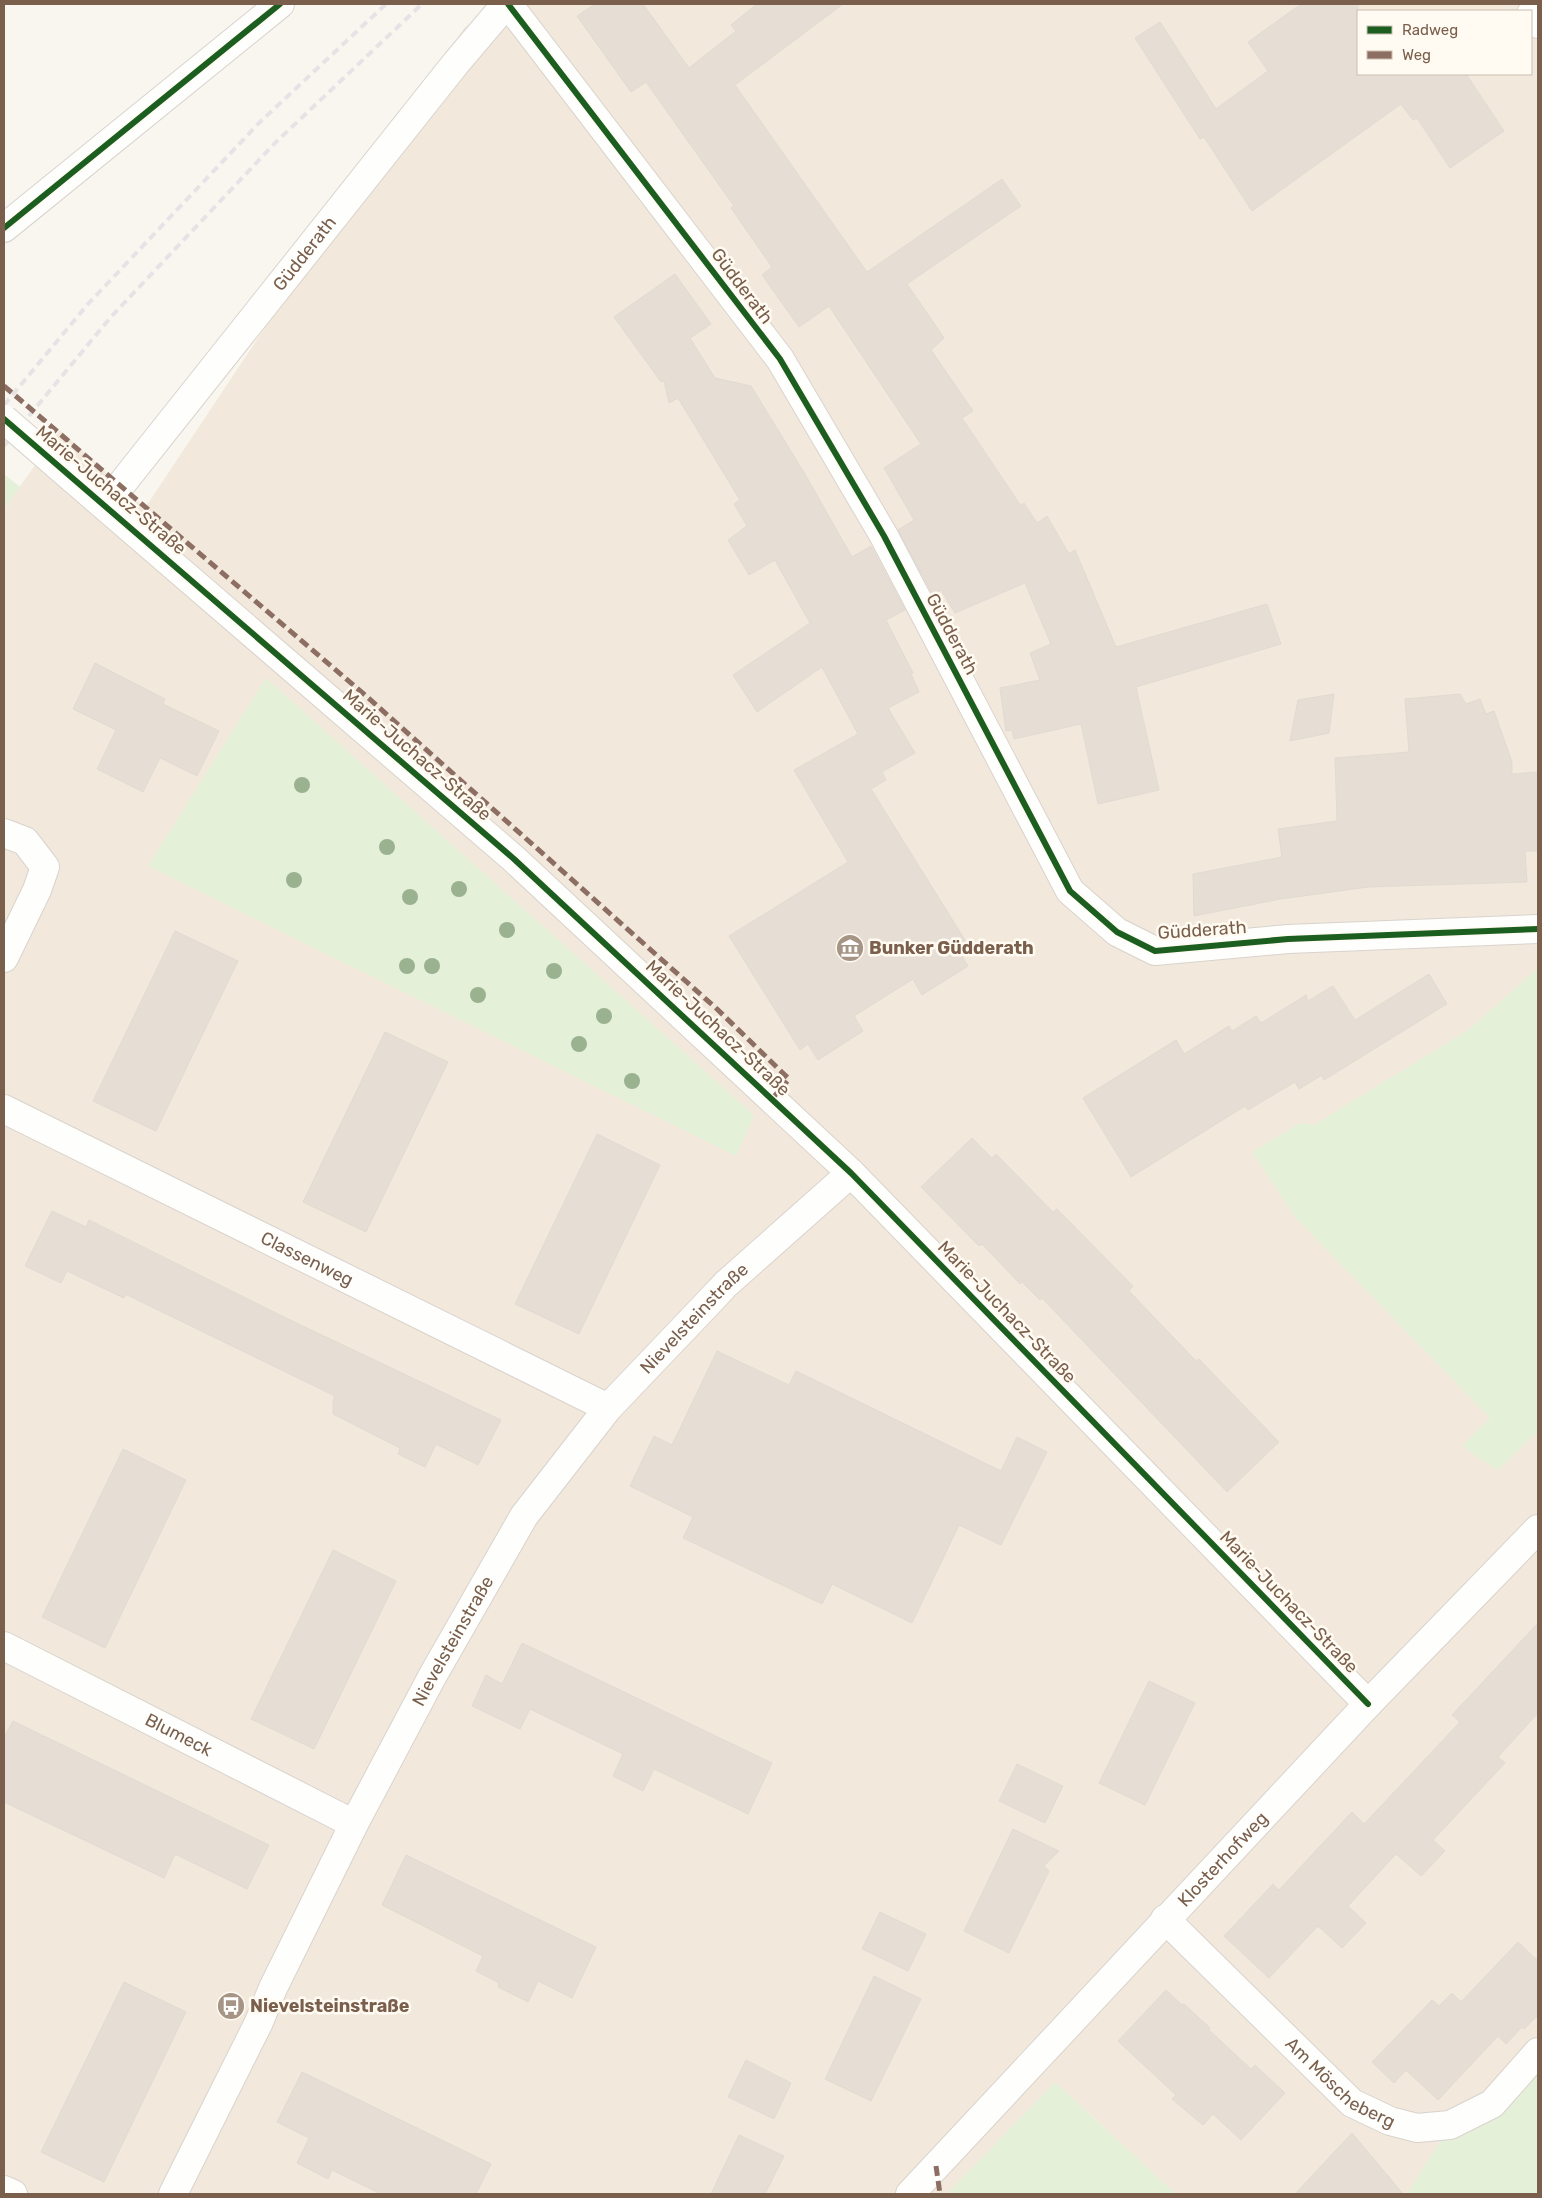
<svg xmlns="http://www.w3.org/2000/svg" width="1542" height="2198" font-family="Rubik,sans-serif">
<style>
.residential{fill:#f2e9dc;fill-rule:evenodd}
.green{fill:#e5f0d9}
.building{fill:#e6ded5;stroke:#e2dad1}
.lines{fill:none;stroke-linecap:round;stroke-linejoin:round}
.minor-casing{stroke:#d9d3cd;stroke-width:30}
.minor{stroke:#fefefd;stroke-width:28}
.rail{stroke:#e6e3e6;stroke-width:4;stroke-dasharray:8 5;stroke-linecap:butt}
.minor-bridge-casing{stroke:#d9d3cd;stroke-width:30;stroke-linecap:butt}
.minor-bridge{stroke:#fefefd;stroke-width:28}
.quiet{stroke:#8d6e63;stroke-width:5;stroke-dasharray:10 5;stroke-linecap:butt}
.cycleway-casing{stroke:#fffbf2;stroke-width:9}
.cycleway{stroke:#1b5e20;stroke-width:6}
.tree{fill:#9ab28f}
.labels{text-anchor:middle;dominant-baseline:central;stroke-width:5;stroke-linejoin:round;paint-order:stroke}
.street-label{font-size:18px;fill:#7a5f4c;stroke:#fffbf2}
.poi-label{font-size:18px;font-weight:bold;fill:#7a5f4c;stroke:#fffbf2;text-anchor:start}
</style>
<rect width="100%" height="100%" fill="#f9f6ef"/>
<path class="residential" d="M 498,4 L 1538,4 L 1538,2066 L 1495,2112 L 1474,2128 L 1443,2137 L 1407,2194 L 1176,2194 L 1055,2082 L 947,2194 L 4,2194 L 4,509 L 60,430 L 145,508 L 464,28 ZM 1358,11 L 1531,11 L 1531,74 L 1358,74 Z"/>
<path class="green" d="M 4,474 L 20,487 L 4,509 Z
M 266,678 L 754,1115 L 736,1156 L 148,866 Z
M 1538,968 L 1538,1431 L 1498,1470 L 1471,1453 L 1463,1445 L 1490,1418 L 1295,1217 L 1252,1152 L 1300,1123 L 1314,1125 L 1468,1030 Z
M 1538,2066 L 1538,2194 L 1407,2194 L 1443,2137 L 1474,2128 L 1495,2112 Z
M 1055,2082 L 1176,2194 L 947,2194 Z"/>
<path class="building" d="M 595,4 L 643,4 L 689,68 L 736,31 L 731,25 L 757,4 L 843,4 L 735,85 L 867,272 L 1002,179 L 1021,206 L 907,284 L 944,338 L 931,350 L 973,411 L 962,418 L 1021,506 L 1024,503 L 1037,523 L 1047,516 L 1069,554 L 1075,550 L 1116,647 L 1267,604 L 1281,644 L 1136,687 L 1159,790 L 1098,804 L 1081,724 L 1014,739 L 1012,730 L 1006,731 L 1000,688 L 1040,680 L 1030,653 L 1051,644 L 1025,583 L 955,613 L 941,590 L 933,595 L 898,530 L 914,520 L 884,468 L 921,444 L 829,306 L 799,327 L 762,275 L 772,267 L 731,208 L 734,206 L 646,82 L 631,92 L 577,16 Z
M 1301,4 L 1358,4 L 1358,74 L 1466,74 L 1504,131 L 1450,168 L 1417,118 L 1413,120 L 1401,104 L 1252,211 L 1204,137 L 1200,139 L 1135,38 L 1160,22 L 1216,109 L 1268,71 L 1248,42 Z
M 675,274 L 711,324 L 690,338 L 715,378 L 751,386 L 805,474 L 852,557 L 871,546 L 905,610 L 886,620 L 913,673 L 911,674 L 919,692 L 888,708 L 915,753 L 882,772 L 886,780 L 871,789 L 968,945 L 959,951 L 968,966 L 922,995 L 913,979 L 854,1016 L 863,1031 L 818,1060 L 808,1044 L 800,1050 L 729,936 L 848,862 L 794,770 L 858,734 L 822,667 L 757,712 L 733,675 L 810,623 L 775,560 L 749,575 L 728,540 L 747,526 L 734,504 L 740,500 L 678,398 L 669,403 L 664,381 L 661,382 L 614,317 Z
M 95,663 L 165,699 L 163,704 L 219,731 L 197,776 L 160,758 L 143,792 L 97,769 L 116,730 L 73,709 Z
M 1334,694 L 1329,733 L 1290,741 L 1298,700 Z
M 1460,694 L 1466,704 L 1480,699 L 1486,714 L 1494,711 L 1512,762 L 1512,774 L 1538,772 L 1538,851 L 1525,851 L 1527,882 L 1368,887 L 1281,899 L 1194,916 L 1193,874 L 1282,857 L 1278,829 L 1337,821 L 1335,758 L 1409,752 L 1405,699 Z
M 175,931 L 238,961 L 156,1131 L 93,1101 Z
M 1429,974 L 1447,1004 L 1324,1080 L 1322,1075 L 1299,1089 L 1295,1082 L 1248,1110 L 1245,1106 L 1131,1177 L 1083,1098 L 1176,1040 L 1184,1054 L 1229,1026 L 1232,1031 L 1256,1016 L 1261,1023 L 1306,995 L 1308,1001 L 1333,986 L 1355,1020 Z
M 385,1032 L 448,1062 L 366,1232 L 303,1202 Z
M 597,1134 L 660,1165 L 579,1334 L 515,1304 Z
M 972,1138 L 992,1158 L 996,1154 L 1053,1212 L 1057,1209 L 1133,1286 L 1129,1291 L 1196,1361 L 1199,1359 L 1279,1442 L 1227,1492 L 1042,1298 L 1040,1300 L 1022,1282 L 1020,1284 L 982,1244 L 979,1246 L 921,1187 Z
M 52,1211 L 86,1227 L 89,1220 L 288,1319 L 501,1420 L 478,1465 L 436,1444 L 425,1467 L 398,1454 L 400,1448 L 333,1414 L 333,1401 L 335,1396 L 125,1294 L 124,1298 L 67,1271 L 61,1283 L 25,1266 Z
M 717,1351 L 789,1385 L 796,1371 L 1001,1471 L 1017,1437 L 1047,1452 L 1001,1545 L 959,1525 L 912,1623 L 832,1584 L 822,1604 L 683,1538 L 693,1517 L 630,1486 L 654,1436 L 672,1445 Z
M 123,1449 L 186,1480 L 105,1648 L 42,1617 Z
M 333,1550 L 396,1581 L 314,1749 L 251,1719 Z
M 1538,1623 L 1538,1713 L 1498,1757 L 1505,1763 L 1433,1840 L 1445,1851 L 1421,1876 L 1396,1854 L 1348,1906 L 1366,1923 L 1342,1948 L 1318,1926 L 1269,1978 L 1224,1936 L 1273,1884 L 1279,1890 L 1352,1812 L 1364,1824 L 1460,1722 L 1452,1715 Z
M 522,1643 L 772,1763 L 748,1814 L 654,1769 L 643,1791 L 613,1776 L 623,1754 L 530,1709 L 520,1729 L 472,1706 L 486,1675 L 502,1684 Z
M 1149,1681 L 1195,1703 L 1145,1805 L 1099,1783 Z
M 13,1721 L 269,1845 L 247,1889 L 175,1854 L 164,1878 L 4,1802 L 4,1737 Z
M 1017,1764 L 1063,1786 L 1045,1823 L 999,1801 Z
M 1013,1829 L 1059,1851 L 1044,1866 L 1049,1871 L 1009,1953 L 964,1931 Z
M 406,1855 L 596,1947 L 572,1998 L 538,1981 L 528,2002 L 498,1987 L 499,1983 L 476,1971 L 483,1956 L 382,1905 Z
M 880,1912 L 926,1934 L 908,1971 L 862,1949 Z
M 1518,1942 L 1538,1961 L 1538,2015 L 1524,2029 L 1522,2027 L 1506,2044 L 1498,2036 L 1438,2100 L 1406,2070 L 1394,2083 L 1372,2062 L 1432,2000 L 1439,2006 L 1452,1993 L 1461,2002 Z
M 874,1976 L 921,1999 L 871,2101 L 825,2079 Z
M 124,1982 L 186,2012 L 104,2182 L 41,2152 Z
M 1166,1990 L 1182,2005 L 1184,2004 L 1210,2028 L 1209,2030 L 1251,2069 L 1255,2065 L 1285,2093 L 1241,2140 L 1213,2114 L 1203,2125 L 1172,2099 L 1176,2095 L 1118,2041 Z
M 746,2060 L 791,2083 L 774,2119 L 728,2097 Z
M 302,2072 L 491,2164 L 476,2194 L 381,2194 L 332,2170 L 328,2179 L 297,2163 L 309,2138 L 277,2122 Z
M 1352,2133 L 1403,2194 L 1295,2194 Z
M 739,2135 L 784,2156 L 765,2194 L 711,2194 Z"/>
<g class="lines">
<defs>
<g id="minor">
<path d="M 508,4 L 780,359 L 884,536 L 1070,891 L 1117,932 L 1155,951 L 1288,939 L 1538,929"/>
<path d="M 1531,14 L 1538,24"/>
<path d="M 4,228 L 280,4"/>
<path d="M 72,478 L 514,859 L 851,1173 L 1368,1704"/>
<path id="s1" d="M 105,505 L 456,63 L 506,4"/>
<path d="M 4,833 L 25,841 L 45,867 L 37,890 L 4,958"/>
<path id="s2" d="M 4,1109 L 608,1408"/>
<path id="s3" d="M 4,1646 L 354,1824"/>
<path id="s4" d="M 1165,1919 L 1352,2103 L 1390,2121 L 1417,2128 L 1450,2125 L 1492,2104 L 1538,2052"/>
<path d="M 4,2190 L 13,2194"/>
<path id="s5" d="M 173,2194 L 259,2022 L 273,1988 L 354,1824 L 433,1675 L 524,1516 L 608,1408 L 710,1301 L 726,1284 L 851,1173"/>
<path id="s6" d="M 910,2194 L 1368,1704 L 1538,1529"/>
</g>
</defs>
<use href="#minor" class="minor-casing"/>
<use href="#minor" class="minor"/>
<path class="rail" d="M 4,405 L 88,304 L 259,123 L 386,4
M 4,446 L 110,318 L 276,142 L 422,4"/>
<defs>
<path id="minor-bridge" d="M 4,419 L 72,478"/>
</defs>
<use href="#minor-bridge" class="minor-bridge-casing"/>
<use href="#minor-bridge" class="minor-bridge"/>
<path class="quiet" d="M 4,386 L 365,695 L 717,1009 L 789,1079 L 772,1099
M 936,2166 L 940,2194"/>
<defs>
<path id="cycleway" d="M 508,4 L 780,359 L 884,536 L 1070,891 L 1117,932 L 1155,951 L 1288,939 L 1538,929
M 4,228 L 280,4
M 4,419 L 514,859 L 851,1173 L 1368,1704"/>
</defs>
<use href="#cycleway" class="cycleway-casing"/>
<use href="#cycleway" class="cycleway"/>
</g>
<g class="tree">
<circle cx="302" cy="785" r="8"/>
<circle cx="387" cy="847" r="8"/>
<circle cx="294" cy="880" r="8"/>
<circle cx="459" cy="889" r="8"/>
<circle cx="410" cy="897" r="8"/>
<circle cx="507" cy="930" r="8"/>
<circle cx="407" cy="966" r="8"/>
<circle cx="432" cy="966" r="8"/>
<circle cx="554" cy="971" r="8"/>
<circle cx="478" cy="995" r="8"/>
<circle cx="604" cy="1016" r="8"/>
<circle cx="579" cy="1044" r="8"/>
<circle cx="632" cy="1081" r="8"/>
</g>
<defs>
<symbol id="museum-disc" viewBox="-11 -11 22 22"><circle r="9.5" fill="#a69485" stroke="#fffbf2"/><path d="M0-6L6-3V-2H-6V-3ZM-5-1h2V3h-2ZM-1-1h2V3h-2ZM3-1h2V3H3ZM-6 4H6V6H-6Z" fill="#fff"/></symbol>
<symbol id="bus-disc" viewBox="-11 -11 22 22"><circle r="9.5" fill="#a69485" stroke="#fffbf2"/><path d="M-5-6H5V4H4V6H2V4H-2V6H-4V4H-5ZM-3.5-4V0h7V-4ZM-3.5 1.2v1.5H-2V1.2ZM2 1.2v1.5H3.5V1.2Z" fill="#fff"/></symbol>
</defs>
<g fill-rule="evenodd">
<use href="#museum-disc" x="834" y="932" width="32" height="32"/>
<use href="#bus-disc" x="215" y="1990" width="32" height="32"/>
</g>
<g class="labels">
<g class="street-label">
<text stroke="none"><textPath href="#s1" startOffset="321">Güdderath</textPath></text>
<text transform="translate(742 286) rotate(53)">Güdderath</text>
<text transform="translate(111 490) rotate(40)">Marie-Juchacz-Straße</text>
<text transform="translate(952 634) rotate(62)">Güdderath</text>
<text transform="translate(417 755) rotate(41)">Marie-Juchacz-Straße</text>
<text transform="translate(1202 930) rotate(-4)">Güdderath</text>
<text transform="translate(718 1028) rotate(43)">Marie-Juchacz-Straße</text>
<text stroke="none"><textPath href="#s2" startOffset="338">Classenweg</textPath></text>
<text transform="translate(1007 1312) rotate(46)">Marie-Juchacz-Straße</text>
<text stroke="none"><textPath href="#s5" startOffset="1025">Nievelsteinstraße</textPath></text>
<text transform="translate(1289 1602) rotate(46)">Marie-Juchacz-Straße</text>
<text stroke="none"><textPath href="#s5" startOffset="620">Nievelsteinstraße</textPath></text>
<text stroke="none"><textPath href="#s3" startOffset="196">Blumeck</textPath></text>
<text stroke="none"><textPath href="#s6" startOffset="458">Klosterhofweg</textPath></text>
<text stroke="none"><textPath href="#s4" startOffset="241">Am Möscheberg</textPath></text>
</g>
<g class="poi-label">
<text x="869" y="948">Bunker Güdderath</text>
<text x="250" y="2006">Nievelsteinstraße</text>
</g>
</g>
<rect width="1542" height="2198" fill="none" stroke="#7a5f4c" stroke-width="10"/>
<rect x="1357" y="10" width="175" height="65" fill="#fffbf2" stroke="#cabdb0"/>
<rect x="1367" y="26" width="25" height="8" fill="#1b5e20" stroke="#cabdb0"/>
<text x="1402" y="35" font-size="15" fill="#7a5f4c">Radweg</text>
<rect x="1367" y="51" width="25" height="8" fill="#8d6e63" stroke="#cabdb0"/>
<text x="1402" y="60" font-size="15" fill="#7a5f4c">Weg</text>
</svg>
